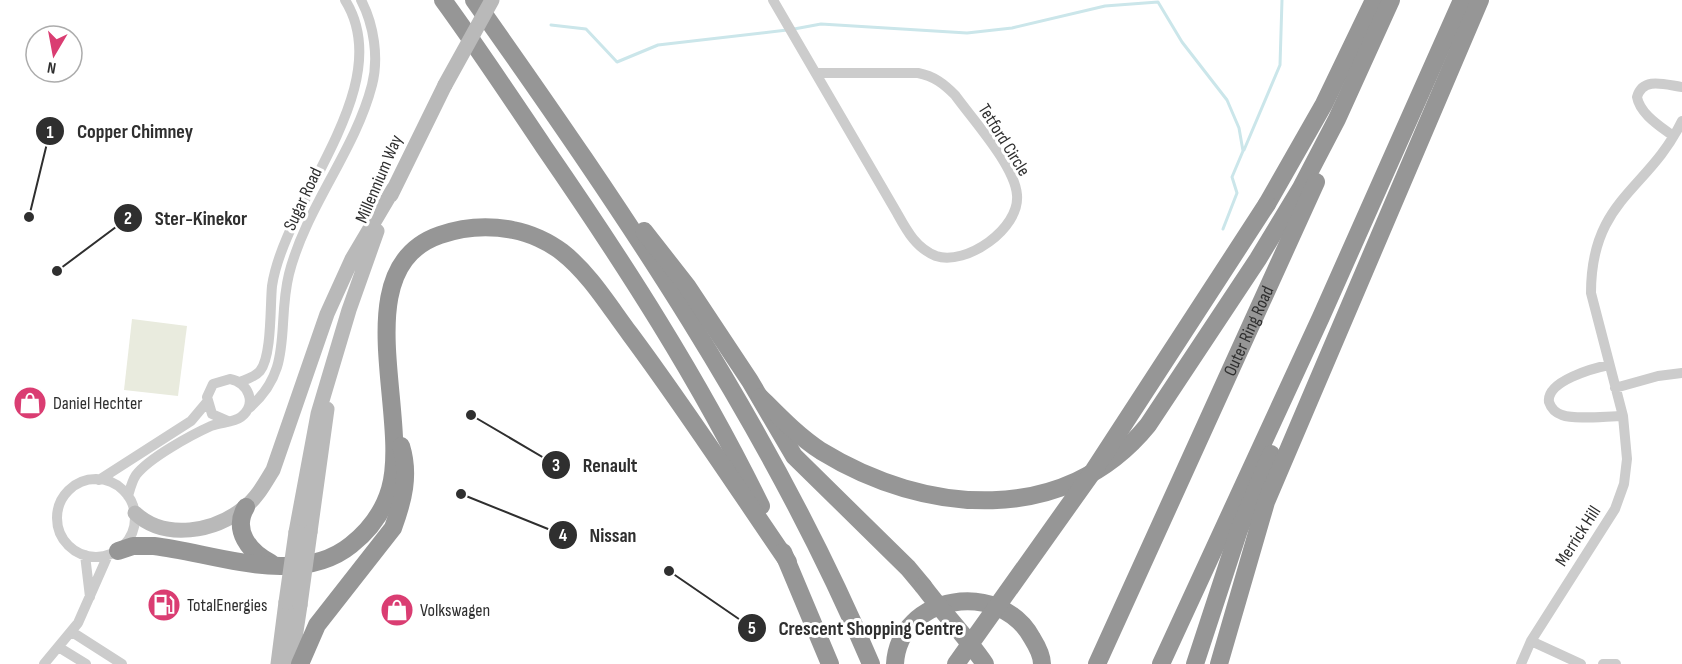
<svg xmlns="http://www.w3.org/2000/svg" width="1682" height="664" font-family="'Sofia Sans Condensed',sans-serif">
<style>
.green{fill:#e9ebde}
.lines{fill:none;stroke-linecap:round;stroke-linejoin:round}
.stream{stroke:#cbe6ea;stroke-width:3}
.street{stroke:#ccc;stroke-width:10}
.secondary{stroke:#b9b9b9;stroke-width:15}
.highway{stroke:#969696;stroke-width:18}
.secondary-bridge{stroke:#b9b9b9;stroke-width:15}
.highway-bridge{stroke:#969696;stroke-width:18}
.labels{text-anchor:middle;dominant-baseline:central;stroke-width:6;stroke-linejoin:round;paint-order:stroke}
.street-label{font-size:18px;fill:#2f2f2f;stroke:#fff}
.poi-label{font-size:18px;fill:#2f2f2f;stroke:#fff;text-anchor:start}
.leader{fill:none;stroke:#2f2f2f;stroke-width:2}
.callout-dot{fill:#2f2f2f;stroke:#fff;stroke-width:2}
.mark-label{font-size:18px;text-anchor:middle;font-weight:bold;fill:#fff}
.callout-label{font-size:20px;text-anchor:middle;font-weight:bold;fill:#2f2f2f;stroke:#fff;stroke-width:6;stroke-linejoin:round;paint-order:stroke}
</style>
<rect width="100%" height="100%" fill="#fff"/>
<path class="green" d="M 132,319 L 187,326 L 178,396 L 124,390 Z"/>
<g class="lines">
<path class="stream" d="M 551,25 L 586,29 L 617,62 L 658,45 L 787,30
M 794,29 L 821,24 L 967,33 L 1012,28 L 1105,6 L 1158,2 L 1182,42 L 1227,100 L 1239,128 L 1243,151 L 1232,177 L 1237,193 L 1223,229
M 1244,150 L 1280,65 L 1282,0"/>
<path class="street" d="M 773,0 L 897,213 C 907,231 916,248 936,256 C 966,266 1020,229 1017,195 C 1015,166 973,120 955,95 C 944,84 934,76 918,73 L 817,73
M 1673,136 C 1660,126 1640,114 1637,97 C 1643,76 1666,85 1682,87
M 1609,365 C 1594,368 1546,381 1549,402 C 1551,408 1556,413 1562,415 C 1575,420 1607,416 1623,416
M 240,382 C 247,379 255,377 260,371 C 272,356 270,306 272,286 C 285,199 399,86 345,0
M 1615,388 L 1658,376 L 1682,373
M 248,409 C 295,370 276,326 289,274 C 306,207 355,151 372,85 C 379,58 374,25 361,0
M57 518a39 39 0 1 1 78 0a39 39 0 1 1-78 0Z
M 99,480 L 191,421 L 207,402
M 128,496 C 130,489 132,481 136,475 C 149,458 191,435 211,426 C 220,422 233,423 241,417 C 258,404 248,382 230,379 L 213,384 L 207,397 L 212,414 L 228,421
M 85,555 L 90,597
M 72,632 L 122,664
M 1531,641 L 1581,664
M 60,648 L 86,664
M 44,664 L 78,623 L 108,555
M 1521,664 L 1531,641 L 1615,509 L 1624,484 L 1627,459 L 1623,416 L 1591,293 C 1591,199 1648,191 1682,121
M 1603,664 L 1616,664"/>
<path class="secondary" d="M 391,195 L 445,85
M 135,513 C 165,541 215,532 245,507 C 257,498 265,483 273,470 L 327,314 L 352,259 L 394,188
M 296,532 L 318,414 L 349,310 L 377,231
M 310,532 L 327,409
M 278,664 L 286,602
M 291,664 L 300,605"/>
<g class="highway">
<path d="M 443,0 C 478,48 511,98 544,147 C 624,263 699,379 761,506"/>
<path d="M 474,0 C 623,211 770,425 871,664"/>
<path d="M 1267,204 L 1324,104 L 1374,0"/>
<path d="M 644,231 L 687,286 L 750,381 L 794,456 L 908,568 L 923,586"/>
<path d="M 760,397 C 779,416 798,436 821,451 C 925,515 1065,527 1148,425 L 1258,259 L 1301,188 L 1337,119 L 1391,0"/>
<path d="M 246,507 C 232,530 249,552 271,563"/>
<path d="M 118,551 L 133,546 L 154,546 C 214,553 298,588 351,545 C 370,530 383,513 390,489 C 411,416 344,268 440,235 C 463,227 488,225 513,230 C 530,233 549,242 562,252 C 589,273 609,306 630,334 C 685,408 736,486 788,562"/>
<path d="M 783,552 L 830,664"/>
<path d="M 300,664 L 317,625 L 393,528 C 403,501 410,475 401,446"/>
<path d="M 895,664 C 899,594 1000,579 1032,638 C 1037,646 1042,655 1042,664"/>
<path id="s1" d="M 1097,664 L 1316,182"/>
<path d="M 1161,664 L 1321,317 L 1462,0"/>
<path d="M 1195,664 L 1239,530 L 1271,454"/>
<path d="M 1219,664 L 1266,502 L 1480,0"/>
</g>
<path class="secondary-bridge" d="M 445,85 L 492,0
M 286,602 L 296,532
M 300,605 L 310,532"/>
<path class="highway-bridge" d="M 923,586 C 943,613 966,636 985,664
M 956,664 L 1094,470 L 1267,204"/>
</g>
<defs>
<symbol id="shop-disc" viewBox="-11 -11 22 22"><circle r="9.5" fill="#da3d72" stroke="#fff"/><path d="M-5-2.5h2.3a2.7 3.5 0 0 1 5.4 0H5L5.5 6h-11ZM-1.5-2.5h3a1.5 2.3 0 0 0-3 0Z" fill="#fff"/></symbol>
<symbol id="fuel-disc" viewBox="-11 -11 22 22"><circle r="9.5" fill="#da3d72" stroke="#fff"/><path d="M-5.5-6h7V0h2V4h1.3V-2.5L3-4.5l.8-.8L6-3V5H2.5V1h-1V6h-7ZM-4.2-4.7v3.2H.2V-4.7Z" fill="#fff"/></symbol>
</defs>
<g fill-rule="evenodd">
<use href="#shop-disc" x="11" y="384" width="38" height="38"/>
<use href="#fuel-disc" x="145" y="586" width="38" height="38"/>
<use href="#shop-disc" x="378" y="591" width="38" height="38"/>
</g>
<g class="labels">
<g class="street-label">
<text transform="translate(1004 140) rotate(58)">Tetford Circle</text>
<text transform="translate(379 179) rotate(-67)">Millennium Way</text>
<text transform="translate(303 199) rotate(-65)">Sugar Road</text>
<text stroke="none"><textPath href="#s1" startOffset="366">Outer Ring Road</textPath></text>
<text transform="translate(1578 536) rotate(-57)">Merrick Hill</text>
</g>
<g class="poi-label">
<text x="53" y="403">Daniel Hechter</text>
<text x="187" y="605">TotalEnergies</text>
<text x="420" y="610">Volkswagen</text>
</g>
</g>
<path class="leader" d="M29 217L50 131M57 271L128 218M471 415L556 465M461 494L563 535M669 571L752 628"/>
<g class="callout-dot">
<circle cx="29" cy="217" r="6"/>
<circle cx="57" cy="271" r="6"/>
<circle cx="471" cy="415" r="6"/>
<circle cx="461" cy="494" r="6"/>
<circle cx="669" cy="571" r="6"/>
<circle cx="50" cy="131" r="15"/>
<circle cx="128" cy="218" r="15"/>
<circle cx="556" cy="465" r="15"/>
<circle cx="563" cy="535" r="15"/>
<circle cx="752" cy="628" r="15"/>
</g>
<g class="mark-label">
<text x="50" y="138">1</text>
<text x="128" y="224">2</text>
<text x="556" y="471">3</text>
<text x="563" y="541">4</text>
<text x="752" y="634">5</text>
</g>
<g class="callout-label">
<text x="135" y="138">Copper Chimney</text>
<text x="201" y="225">Ster-Kinekor</text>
<text x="610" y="472">Renault</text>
<text x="613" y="542">Nissan</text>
<text x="871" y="635">Crescent Shopping Centre</text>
</g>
<g transform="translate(54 54) rotate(190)"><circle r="28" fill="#ffffff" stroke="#acacac" stroke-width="1.5"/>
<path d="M0-4.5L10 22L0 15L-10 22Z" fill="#da3d72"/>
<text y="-9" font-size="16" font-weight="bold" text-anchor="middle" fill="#2f2f2f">N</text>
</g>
</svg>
